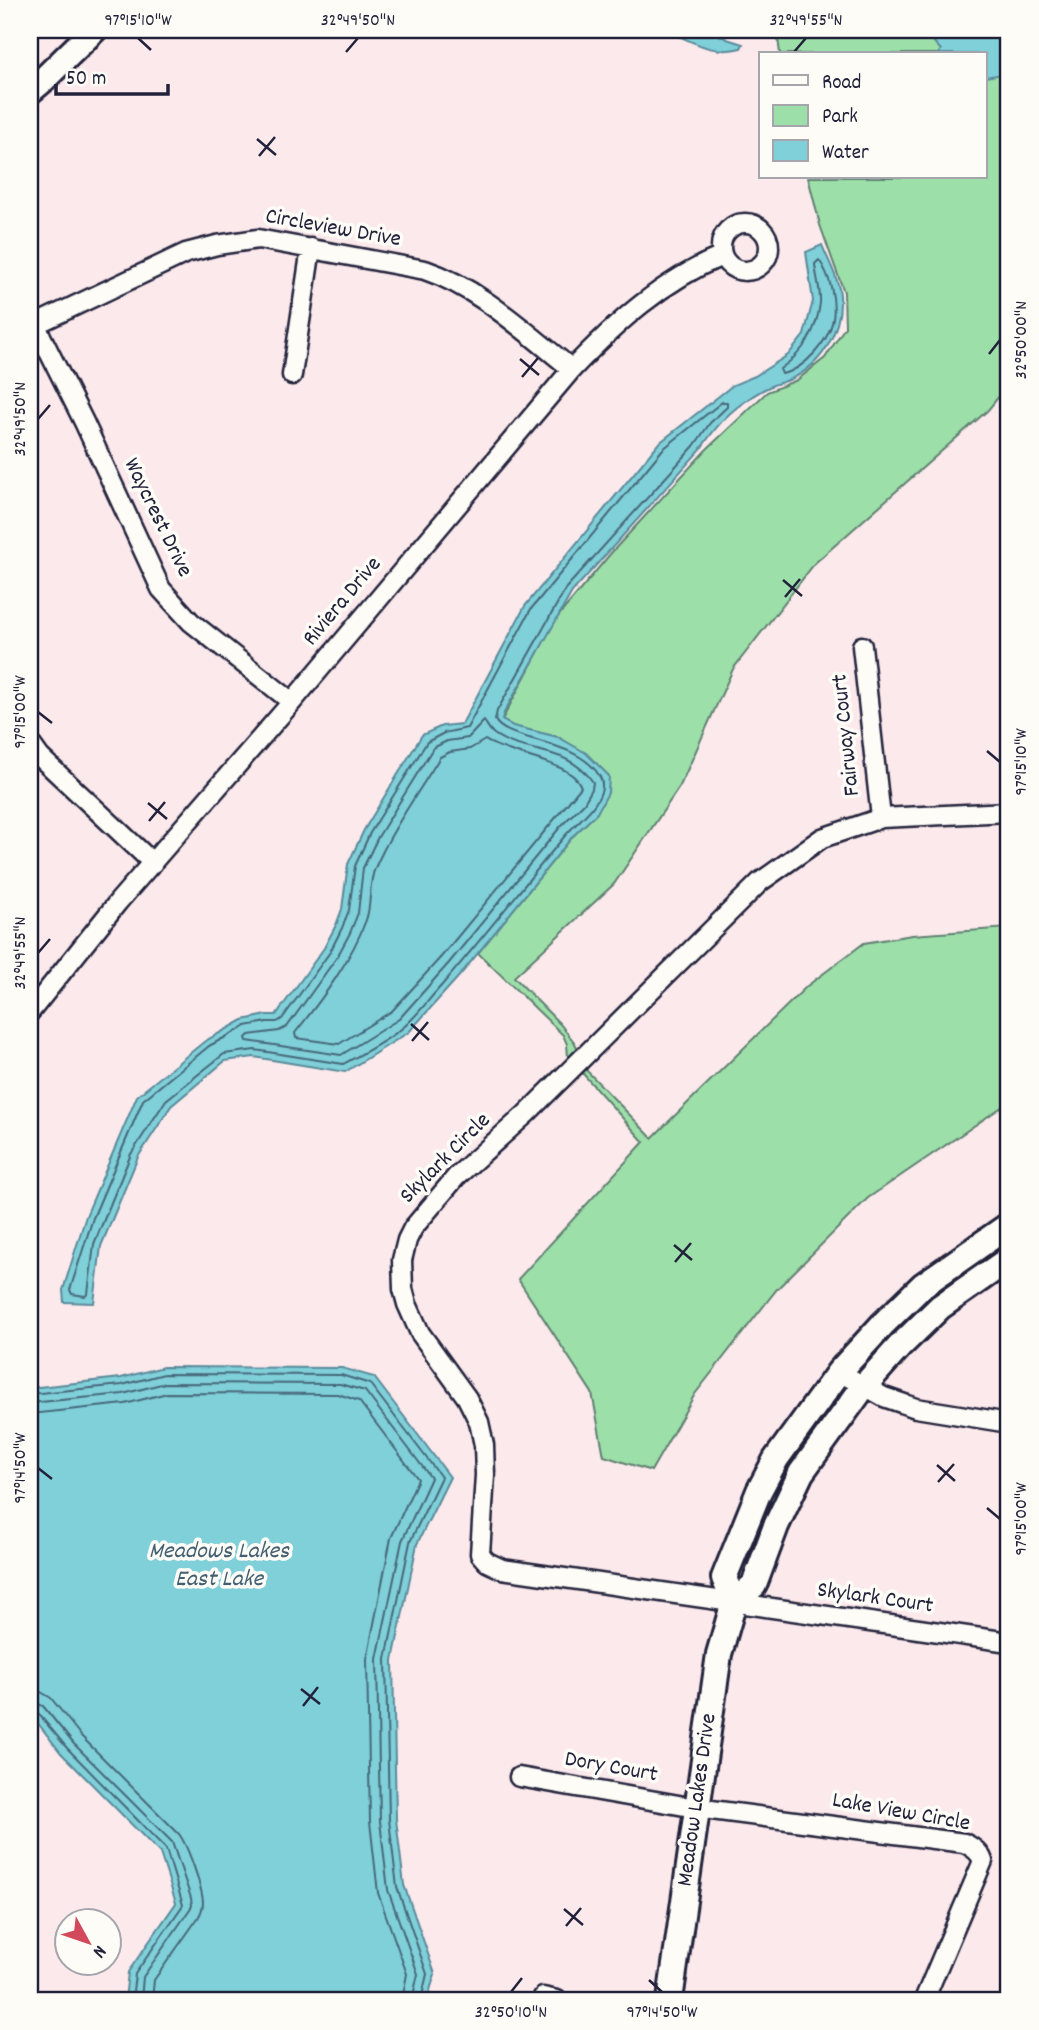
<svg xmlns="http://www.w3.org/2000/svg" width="1039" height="2030" font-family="Dekko,sans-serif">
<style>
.green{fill:#9ddfa9;stroke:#608072;stroke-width:2}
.water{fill:#7fd0d9;stroke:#5a8a9a;stroke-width:2}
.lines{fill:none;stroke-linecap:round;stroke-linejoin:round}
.shore{stroke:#47687a;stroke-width:2}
.street-casing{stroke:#22223b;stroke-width:23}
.secondary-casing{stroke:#22223b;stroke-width:30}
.street{stroke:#fdfcf7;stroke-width:18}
.secondary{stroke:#fdfcf7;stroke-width:24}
.ticks{fill:none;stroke:#22223b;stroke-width:2.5}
.labels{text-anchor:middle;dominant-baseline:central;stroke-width:7;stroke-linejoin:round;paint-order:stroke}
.street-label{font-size:23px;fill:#22223b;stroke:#fdfcf7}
.water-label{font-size:24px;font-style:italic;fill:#435f72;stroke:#fdfcf7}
.neatline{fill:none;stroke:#22223b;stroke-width:2.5}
.ticks-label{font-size:18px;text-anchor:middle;fill:#22223b}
</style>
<rect width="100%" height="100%" fill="#fce9ec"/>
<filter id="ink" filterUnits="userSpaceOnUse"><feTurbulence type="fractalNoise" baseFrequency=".0143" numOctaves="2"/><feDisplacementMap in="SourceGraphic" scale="14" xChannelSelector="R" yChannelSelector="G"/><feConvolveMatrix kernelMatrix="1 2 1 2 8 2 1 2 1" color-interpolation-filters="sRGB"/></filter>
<g filter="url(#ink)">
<path class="green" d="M 777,30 L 1009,30 L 1009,384 L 988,410 L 815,563 L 733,669 L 680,786 L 614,884 L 514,977 L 560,1024 L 575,1043 L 587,1071 L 652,1138 L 807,986 L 864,943 L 912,935 L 1009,928 L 1009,1102 L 868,1198 L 777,1289 L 695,1394 L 651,1471 L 604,1456 L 592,1393 L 518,1279 L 644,1142 L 568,1057 L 567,1044 L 563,1035 L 478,953 L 573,836 L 597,813 L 558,737 L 512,726 L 502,720 L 555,620 L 611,553 L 706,450 L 767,392 L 797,380 L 825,358 L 845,327 L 844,292 L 820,225 L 808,177 L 985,177 L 985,54 L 780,54 Z"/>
<path class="water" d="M 664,30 L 709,30 L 727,39 L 743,44 L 741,48 C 711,56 691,40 664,30 Z
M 923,30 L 1009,30 L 1009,73 L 985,77 L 985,54 L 938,54 L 941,50 Z
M 822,245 C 828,260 839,279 840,296 C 842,330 823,364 791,379 C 785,382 777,383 771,386 C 759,391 745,401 735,409 C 720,421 710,435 700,450 L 572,592 L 504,713 L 502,720 L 513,726 L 558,737 L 586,753 L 609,776 L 608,793 L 597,813 L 573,836 L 461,974 L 409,1032 L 345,1072 L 254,1057 L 225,1061 L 171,1106 L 138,1157 L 101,1246 L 94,1303 L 64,1302 L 63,1290 L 86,1216 L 137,1096 L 205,1041 L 243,1020 L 267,1015 L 276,1015 L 324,948 L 336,925 L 342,909 L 348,864 L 364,830 L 422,735 L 442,726 L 462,724 L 525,606 L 658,444 L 733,385 L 755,376 L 788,355 L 804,335 L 813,301 L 806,252 Z
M 163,1367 L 342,1368 L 374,1377 L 450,1477 L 417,1544 L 393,1660 L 396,1819 L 404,1885 L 435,1974 L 427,2000 L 125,2000 L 128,1972 L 176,1903 L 160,1853 L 61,1753 L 30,1713 L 30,1388 L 121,1378 Z"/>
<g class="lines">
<path class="shore" d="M 819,260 C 830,275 836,300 833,319 C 829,341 804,370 782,374 L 780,369 C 803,353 817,331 820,303 C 821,291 816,276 815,264 Z
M 722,402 L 727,402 L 727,407 L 710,423 L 694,446 L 566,588 L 497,711 L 495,720 C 505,742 579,738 600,777 C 602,780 603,788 601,792 C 595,810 575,823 564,837 C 523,886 484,937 442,985 C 430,998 419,1013 406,1025 C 391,1039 362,1054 343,1064 L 255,1050 L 224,1054 L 166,1100 L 131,1154 L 94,1244 L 88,1294 L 85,1296 L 72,1294 L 70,1290 L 93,1218 L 143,1100 L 209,1046 L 246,1026 L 267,1022 L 277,1022 L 282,1019 L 330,952 L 342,928 L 349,910 L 355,866 L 370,833 L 427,742 L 444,733 L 467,728 L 531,609 L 663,449 Z
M 484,721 C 487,725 490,731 494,734 C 525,756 566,744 593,782 L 592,789 L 584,803 L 561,826 L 449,963 L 399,1019 L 341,1055 L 247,1041 L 246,1038 L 249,1035 L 279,1031 L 287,1027 L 337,957 L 350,933 L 358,913 L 363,868 L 378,837 L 433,748 L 447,741 L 468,738 Z
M 485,740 C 509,756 573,761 581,787 L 441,957 L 392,1011 L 339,1044 L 296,1038 L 295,1033 C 322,999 351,961 366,920 C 372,904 368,884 375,868 C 392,829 418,793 440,757 L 450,752 L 470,749 Z
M 30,1394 L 122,1385 L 164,1374 L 341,1375 L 370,1384 L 441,1477 L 410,1542 L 386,1659 L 389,1820 L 397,1887 L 427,1974 L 421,2000
M 30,1403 L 123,1394 L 165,1383 L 340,1384 L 365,1391 L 431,1478 L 402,1541 L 377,1659 L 380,1821 L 388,1890 L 418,1974 L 412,2000
M 30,1414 L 125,1404 L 167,1393 L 338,1394 L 359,1401 L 418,1479 L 391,1538 L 367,1659 L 370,1822 L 378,1893 L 407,1974 L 402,2000
M 30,1691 L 41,1692 L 51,1698 L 81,1736 L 179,1834 C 188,1846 202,1887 203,1902 C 203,1908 201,1913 198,1918 L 154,1980 L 152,2000
M 30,1701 L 43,1706 L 73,1743 L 172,1842 L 191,1898 L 192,1906 L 143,1977 L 141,2000
M 30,1710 L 37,1712 L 67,1748 L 166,1849 L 183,1905 L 135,1974 L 132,2000"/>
<defs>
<path id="street" d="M721 247a24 24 0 1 1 48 0a24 24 0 1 1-48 0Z
M 30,314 L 84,422 L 161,589 L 191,622 L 292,702
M 30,327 L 186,253 L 217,245 L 258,239 L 425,270 C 481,289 526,333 572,369
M 292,375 L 311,248
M 862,646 L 881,818
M 30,743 L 40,757 L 153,863
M 1009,812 L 881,818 L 822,838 L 760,882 L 526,1114 L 456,1177 L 413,1228 L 407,1240 L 402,1260 L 403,1289 L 407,1304 L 420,1333 L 467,1398 L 479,1422 L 484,1445 L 485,1475 L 480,1554 L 487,1562 L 502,1569 L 1009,1642
M 30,1012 L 118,902 L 292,702 L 572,369 C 616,323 663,280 722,256
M 839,1372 L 884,1397 L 916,1408 L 1009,1423
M 519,1777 L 696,1808 L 964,1843 C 973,1847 980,1852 983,1861 L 924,2000
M 543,1997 L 557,2000"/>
<path id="secondary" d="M 30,91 L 43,80 L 94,30
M 734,1602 L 724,1578 L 759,1491 L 776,1459 L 839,1372 L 883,1324 L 923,1285 L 1009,1225
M 670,2000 L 719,1654 L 734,1602 L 754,1585 L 776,1526 L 801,1473 L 864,1386 L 900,1346 L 940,1307 L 1009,1259"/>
</defs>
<use href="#street" class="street-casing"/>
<use href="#secondary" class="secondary-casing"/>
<use href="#street" class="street"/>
<use href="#secondary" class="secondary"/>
</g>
</g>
<path class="ticks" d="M 138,38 L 151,50M 346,52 L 358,38M 794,52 L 806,38M 257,139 L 276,155M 259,156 L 275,137M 989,354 L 1000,340M 520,359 L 539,375M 522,377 L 538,358M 38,419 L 50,405M 783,580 L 802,596M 785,597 L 800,579M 38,712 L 52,723M 987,751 L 1000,762M 148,803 L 167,819M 149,821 L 165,802M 38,953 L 50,939M 411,1024 L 429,1040M 412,1041 L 428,1022M 674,1245 L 692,1260M 675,1262 L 691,1243M 937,1465 L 955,1481M 38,1468 L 52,1479M 938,1482 L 954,1464M 987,1508 L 1000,1519M 301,1689 L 320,1704M 303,1706 L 318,1687M 564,1909 L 583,1925M 566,1926 L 581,1908M 649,1980 L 662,1992M 511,1992 L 522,1978"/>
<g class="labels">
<g class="street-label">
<text transform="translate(333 229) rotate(10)">Circleview Drive</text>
<text transform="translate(157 518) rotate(64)">Waycrest Drive</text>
<text transform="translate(343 602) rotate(-50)">Riviera Drive</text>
<text transform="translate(847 735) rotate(-96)">Fairway Court</text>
<text transform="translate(446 1159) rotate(-45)">Skylark Circle</text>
<text transform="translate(875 1599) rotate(8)">Skylark Court</text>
<text transform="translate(611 1768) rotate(10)">Dory Court</text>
<text transform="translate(698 1800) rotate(-82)">Meadow Lakes Drive</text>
<text transform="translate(901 1813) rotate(10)">Lake View Circle</text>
</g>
<g class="water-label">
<text x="219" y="1552">Meadows Lakes<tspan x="219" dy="28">East Lake</tspan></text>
</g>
</g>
<rect width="1039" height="2030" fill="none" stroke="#fdfcf7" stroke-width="77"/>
<rect x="759" y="52" width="228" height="126" fill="#fdfcf7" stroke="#a5a5ac" stroke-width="2"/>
<rect x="773" y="75" width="35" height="10" fill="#fdfcf7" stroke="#a5a5ac" stroke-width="2"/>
<text x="822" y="88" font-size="21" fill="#22223b">Road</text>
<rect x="773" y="105" width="35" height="21" fill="#9ddfa9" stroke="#a5a5ac" stroke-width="2"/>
<text x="822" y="122" font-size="21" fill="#22223b">Park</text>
<rect x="773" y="140" width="35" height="21" fill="#7fd0d9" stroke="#a5a5ac" stroke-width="2"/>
<text x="822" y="158" font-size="21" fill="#22223b">Water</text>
<g transform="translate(88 1942) rotate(130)"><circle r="33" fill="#fdfcf7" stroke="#a5a5ac" stroke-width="2"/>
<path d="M0-5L12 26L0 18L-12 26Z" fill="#d1495b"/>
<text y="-10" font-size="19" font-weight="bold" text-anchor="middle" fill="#22223b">N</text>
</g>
<path d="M56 84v10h112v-10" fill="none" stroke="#22223b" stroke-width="3.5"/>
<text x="66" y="84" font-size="21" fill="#22223b" stroke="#fdfcf7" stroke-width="5" paint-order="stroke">50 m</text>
<rect x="38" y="38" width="962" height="1954" class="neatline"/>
<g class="ticks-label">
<text x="138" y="25">97°15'10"W</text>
<text x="358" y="25">32°49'50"N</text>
<text x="806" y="25">32°49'55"N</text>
<text transform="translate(1020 340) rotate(-90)" y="6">32°50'00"N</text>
<text transform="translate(19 419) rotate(-90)" y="6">32°49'50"N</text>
<text transform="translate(19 712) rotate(-90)" y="6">97°15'00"W</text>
<text transform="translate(1020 762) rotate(-90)" y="6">97°15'10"W</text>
<text transform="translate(19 953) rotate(-90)" y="6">32°49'55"N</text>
<text transform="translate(19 1468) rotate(-90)" y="6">97°14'50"W</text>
<text transform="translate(1020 1519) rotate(-90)" y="6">97°15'00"W</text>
<text x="511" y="2017">32°50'10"N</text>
<text x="662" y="2017">97°14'50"W</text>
</g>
</svg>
